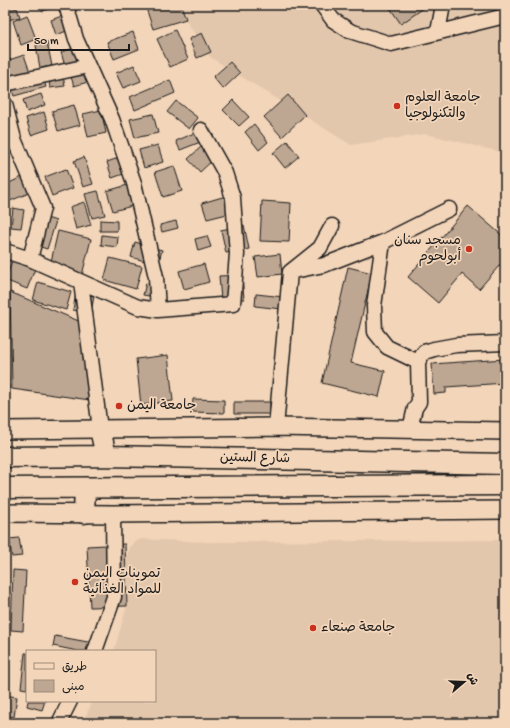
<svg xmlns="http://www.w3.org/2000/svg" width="510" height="728" font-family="'Gochi Hand','Playpen Sans Arabic',sans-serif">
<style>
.built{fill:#e3c7ad}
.building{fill:#bea792;stroke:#1c1c1c}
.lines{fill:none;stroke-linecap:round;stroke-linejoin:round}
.minor-casing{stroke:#1c1c1c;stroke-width:17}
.major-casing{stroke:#1c1c1c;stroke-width:20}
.highway-casing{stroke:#1c1c1c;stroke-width:23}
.minor{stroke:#f3d5b9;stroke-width:14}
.major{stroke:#f3d5b9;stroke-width:17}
.highway{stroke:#f3d5b9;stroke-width:20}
.poi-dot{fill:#c8321e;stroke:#f3d5b9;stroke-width:1.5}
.labels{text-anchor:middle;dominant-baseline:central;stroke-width:3.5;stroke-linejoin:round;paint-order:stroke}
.poi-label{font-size:14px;fill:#1c1c1c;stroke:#f3d5b9;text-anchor:start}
.street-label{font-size:14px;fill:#1c1c1c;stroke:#f3d5b9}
</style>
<rect width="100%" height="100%" fill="#f3d5b9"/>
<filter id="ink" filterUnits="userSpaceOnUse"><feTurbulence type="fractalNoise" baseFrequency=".025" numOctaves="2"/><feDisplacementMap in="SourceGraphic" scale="8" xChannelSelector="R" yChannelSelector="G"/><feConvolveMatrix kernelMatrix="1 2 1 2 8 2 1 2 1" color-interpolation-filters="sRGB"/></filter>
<g filter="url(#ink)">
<path class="built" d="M 180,5 L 505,5 L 505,153 L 426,134 L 351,145 L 210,57 L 183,16 Z
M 141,539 L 207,542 L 505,540 L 505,723 L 82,723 L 93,701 L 155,701 L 155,651 L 114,651 L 127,606 L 127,555 L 130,547 L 134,542 Z"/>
<path class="building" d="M 41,5 L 60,5 L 43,11 Z
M 145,5 L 181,5 L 186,19 L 153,29 Z
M 388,5 L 428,5 L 401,24 Z
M 17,8 L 20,17 L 8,20 L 5,11 Z
M 67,14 L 72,29 L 56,35 L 51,20 Z
M 27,15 L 36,39 L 21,45 L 13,21 Z
M 175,30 L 188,59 L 170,67 L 157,39 Z
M 133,32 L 139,49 L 114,59 L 107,42 Z
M 202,33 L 211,52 L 197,58 L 189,39 Z
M 47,42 L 52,66 L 40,68 L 36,45 Z
M 84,45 L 90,63 L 66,70 L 61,52 Z
M 24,55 L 31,75 L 12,81 L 6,61 Z
M 230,62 L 240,73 L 223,89 L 213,77 Z
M 134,65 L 141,81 L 123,88 L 116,73 Z
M 88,72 L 91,81 L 74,86 L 71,77 Z
M 63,77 L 65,86 L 50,88 L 49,79 Z
M 170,80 L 175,93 L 135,110 L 130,97 Z
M 44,81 L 46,87 L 14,96 L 12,90 Z
M 41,94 L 45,105 L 27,112 L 23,100 Z
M 288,95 L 305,115 L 282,137 L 264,117 Z
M 233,100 L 249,117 L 239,126 L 223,110 Z
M 176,101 L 198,118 L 189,129 L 167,112 Z
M 74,105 L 80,125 L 58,131 L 52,111 Z
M 101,110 L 106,133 L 88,137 L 83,114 Z
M 44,112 L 49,129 L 31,135 L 26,118 Z
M 153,114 L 158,133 L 135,138 L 130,119 Z
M 254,124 L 268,142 L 259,150 L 245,132 Z
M 5,127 L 12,143 L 5,146 Z
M 199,131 L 203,141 L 180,150 L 176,141 Z
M 287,141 L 299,156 L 285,168 L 273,153 Z
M 158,145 L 163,162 L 144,168 L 139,150 Z
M 203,145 L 215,158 L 200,172 L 188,159 Z
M 127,155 L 132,171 L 112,178 L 107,162 Z
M 84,157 L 93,184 L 83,187 L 74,161 Z
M 174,166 L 182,191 L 163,197 L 155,172 Z
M 66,169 L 73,188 L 52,196 L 45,177 Z
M 22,177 L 29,193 L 10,201 L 5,189 L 5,185 Z
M 131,184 L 136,205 L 113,211 L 107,191 Z
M 98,191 L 105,215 L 92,218 L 85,194 Z
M 226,196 L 231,213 L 207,219 L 202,203 Z
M 262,201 L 291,203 L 289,242 L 260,241 Z
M 84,202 L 91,225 L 76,229 L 70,207 Z
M 468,206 L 505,238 L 505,259 L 479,289 L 462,274 L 438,303 L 408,277 Z
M 13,208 L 24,210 L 21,228 L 11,227 Z
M 35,214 L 56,221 L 47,249 L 26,242 Z
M 100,220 L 117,221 L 117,231 L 100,231 Z
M 176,221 L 178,228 L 162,232 L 160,225 Z
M 244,225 L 249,249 L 226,253 L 221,230 Z
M 58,231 L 91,239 L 82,275 L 50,266 Z
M 102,235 L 118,237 L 117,247 L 101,245 Z
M 207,236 L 211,247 L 198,251 L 195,239 Z
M 135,242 L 162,250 L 158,265 L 131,257 Z
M 280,254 L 282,274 L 258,277 L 255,257 Z
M 110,258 L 142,266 L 136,289 L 104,280 Z
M 12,261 L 35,269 L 27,289 L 5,280 Z
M 204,264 L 209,282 L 184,289 L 179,271 Z
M 348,267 L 372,273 L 351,363 L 385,371 L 379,397 L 322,383 Z
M 242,275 L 244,299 L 221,300 L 219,276 Z
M 38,282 L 71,292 L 66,310 L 33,300 Z
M 146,283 L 164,287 L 161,298 L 143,295 Z
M 10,292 L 81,322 L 97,401 L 12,389 Z
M 76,293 L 94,296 L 91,313 L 73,310 Z
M 256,294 L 284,297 L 282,309 L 255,306 Z
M 5,341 L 9,389 L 5,389 Z
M 168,355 L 173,401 L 141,405 L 136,359 Z
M 505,359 L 505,383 L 446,387 L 446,393 L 434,394 L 432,364 Z
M 193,399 L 224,400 L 224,413 L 192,412 Z
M 234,402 L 270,402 L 270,414 L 234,414 Z
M 19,538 L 22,556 L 12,557 L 9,539 Z
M 125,544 L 127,606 L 90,607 L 87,546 Z
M 13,570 L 26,571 L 23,631 L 11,630 Z
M 55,636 L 88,642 L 86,651 L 78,651 L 53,646 Z
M 25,653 L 27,653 L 27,689 L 21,688 Z
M 5,695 L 17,697 L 14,717 L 5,715 Z
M 28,701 L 45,701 L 42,710 L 27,706 Z"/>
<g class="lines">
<defs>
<path id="minor" d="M 66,5 L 76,39 L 112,119 L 134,183 L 156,277 L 158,310
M 322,5 L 333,20 L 350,31 L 391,44 L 505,16
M 438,32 L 443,5
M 5,84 L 88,66
M 5,104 L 14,139 L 43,208 L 30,259
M 383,242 L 374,306 L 375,332 L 387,347 L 418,362
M 5,251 L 30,259 L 138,307 L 158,310 L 233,304 L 237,254 L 233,198 L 225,173 L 201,130
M 294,271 L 324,265 L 383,242 L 449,209
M 81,282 L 100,429
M 276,427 L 290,272 L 320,248 L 332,226
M 410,429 L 415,408 L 419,402 L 418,362 L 424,352 L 434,349 L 456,345 L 505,343
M 95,651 L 114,597 L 113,514
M 59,723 L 70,701"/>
<path id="major" d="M 5,430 L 276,427 L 505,431
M 5,513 L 113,514 L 505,510"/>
<path id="highway" d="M 100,429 L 106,456
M 5,457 L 106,456 L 505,464
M 5,488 L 505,485
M 84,513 L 85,488"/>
</defs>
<use href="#minor" class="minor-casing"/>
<use href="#major" class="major-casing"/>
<use href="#highway" class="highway-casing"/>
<use href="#minor" class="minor"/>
<use href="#major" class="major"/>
<use href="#highway" class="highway"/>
</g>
</g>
<g class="poi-dot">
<circle cx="397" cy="106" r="4"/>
<circle cx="469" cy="249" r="4"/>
<circle cx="119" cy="406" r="4"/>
<circle cx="75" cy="582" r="4"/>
<circle cx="313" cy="628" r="4"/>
</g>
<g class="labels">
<g class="poi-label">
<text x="405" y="98">جامعة العلوم<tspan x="405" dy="16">والتكنولوجيا</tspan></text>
<text x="461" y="241" text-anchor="end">مسجد سنان<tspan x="461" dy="16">أبولحوم</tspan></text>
<text x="127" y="406">جامعة اليمن</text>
<text x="83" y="574">تموينات اليمن<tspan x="83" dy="16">للمواد الغذائية</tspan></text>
<text x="321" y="628">جامعة صنعاء</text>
</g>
<g class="street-label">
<text transform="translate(255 459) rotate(1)">شارع الستين</text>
</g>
</g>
<rect width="510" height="728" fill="none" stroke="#f3d5b9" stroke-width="20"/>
<rect x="10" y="10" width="490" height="708" fill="none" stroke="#1c1c1c" stroke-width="1.5" filter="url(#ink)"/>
<rect x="26" y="650" width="130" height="52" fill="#f3d5b9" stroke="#9d8b7a"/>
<rect x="34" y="663" width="20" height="6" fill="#f3d5b9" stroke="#9d8b7a"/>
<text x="62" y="670" font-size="12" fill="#1c1c1c">طريق</text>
<rect x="34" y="680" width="20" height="12" fill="#bea792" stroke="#9d8b7a"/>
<text x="62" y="690" font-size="12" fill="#1c1c1c">مبنى</text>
<g transform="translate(464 682) rotate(71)" stroke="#f3d5b9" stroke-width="3" paint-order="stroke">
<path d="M0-3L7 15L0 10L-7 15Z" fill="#1c1c1c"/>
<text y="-6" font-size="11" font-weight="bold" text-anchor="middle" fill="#1c1c1c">ش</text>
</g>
<path d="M28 44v6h101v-6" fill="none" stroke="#1c1c1c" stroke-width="2"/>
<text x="34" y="44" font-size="12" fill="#1c1c1c" stroke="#f3d5b9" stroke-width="3" paint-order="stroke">50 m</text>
</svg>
